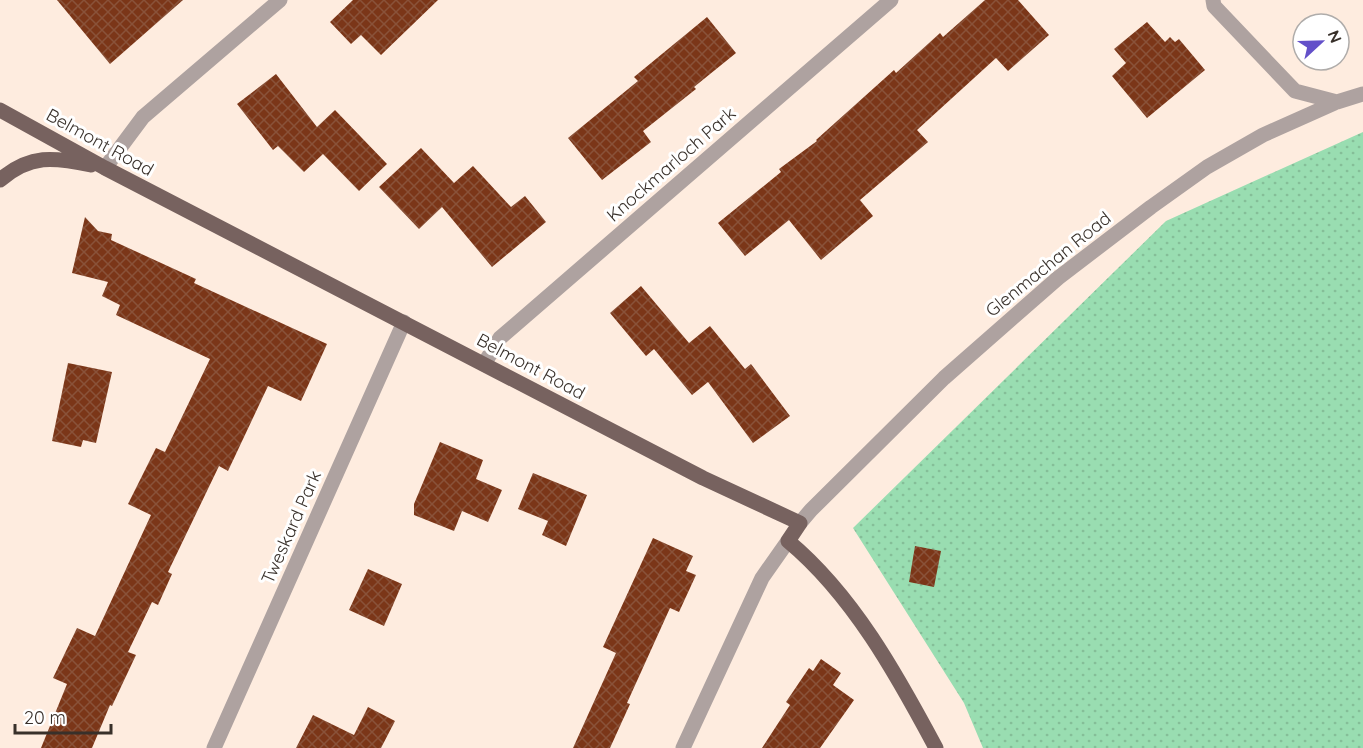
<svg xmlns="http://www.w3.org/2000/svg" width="1363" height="748" font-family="Quicksand,sans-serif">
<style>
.grass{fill:url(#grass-dots)}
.building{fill:url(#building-cross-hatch)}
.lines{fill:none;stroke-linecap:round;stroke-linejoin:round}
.minor{stroke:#aea2a0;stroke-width:15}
.major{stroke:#77625f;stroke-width:15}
.labels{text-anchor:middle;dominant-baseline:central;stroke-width:6;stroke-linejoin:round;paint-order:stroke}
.street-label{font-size:18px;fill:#38302a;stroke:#fff}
</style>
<defs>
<pattern id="grass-dots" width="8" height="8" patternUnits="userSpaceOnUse" patternTransform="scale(1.5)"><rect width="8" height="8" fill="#99ddb1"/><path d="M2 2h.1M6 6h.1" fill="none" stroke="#85be98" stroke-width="1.8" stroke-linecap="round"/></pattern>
<pattern id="building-cross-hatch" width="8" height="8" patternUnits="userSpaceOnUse" patternTransform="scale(1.5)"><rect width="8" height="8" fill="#7b3618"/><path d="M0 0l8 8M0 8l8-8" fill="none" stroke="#895239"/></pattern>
</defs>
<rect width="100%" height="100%" fill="#feecdf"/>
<path class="grass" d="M 1363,132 L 1363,748 L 983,748 L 964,703 L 853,528 L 1166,221 Z"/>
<path class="building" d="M 57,0 L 183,0 L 110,64 Z
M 353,0 L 438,0 L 381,55 L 361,35 L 351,44 L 330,22 Z
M 985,0 L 1018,0 L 1049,35 L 1008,71 L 996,58 L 917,130 L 928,142 L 860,200 L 873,216 L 821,260 L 789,220 L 745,256 L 718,223 L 781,172 L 779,169 L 817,141 L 816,140 L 894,70 L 896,73 L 940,33 L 943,37 Z
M 707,17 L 736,53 L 694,87 L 696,89 L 643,131 L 651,142 L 602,180 L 568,138 L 638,81 L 634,77 Z
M 1147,22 L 1165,42 L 1170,37 L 1175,42 L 1179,39 L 1205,70 L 1147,118 L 1112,76 L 1126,63 L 1114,49 Z
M 276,74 L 317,127 L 335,110 L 387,164 L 359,191 L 323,154 L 304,172 L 278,146 L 273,150 L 237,104 Z
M 421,148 L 454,183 L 473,166 L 511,207 L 525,196 L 546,222 L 492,267 L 442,207 L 419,229 L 379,187 Z
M 85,217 L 98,231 L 112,234 L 111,240 L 196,279 L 194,283 L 327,344 L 301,401 L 268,386 L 228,471 L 219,466 L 168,572 L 172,574 L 158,605 L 152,602 L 128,652 L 136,655 L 112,706 L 110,705 L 92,748 L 41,748 L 67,684 L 53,678 L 77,628 L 95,636 L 151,515 L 128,504 L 156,448 L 165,452 L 210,359 L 116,315 L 120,305 L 102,296 L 108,282 L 72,273 Z
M 641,286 L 689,343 L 710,326 L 745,369 L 751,364 L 790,416 L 753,443 L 708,382 L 692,395 L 654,349 L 646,356 L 610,313 Z
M 68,363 L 112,372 L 96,443 L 83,440 L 81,447 L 52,441 Z
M 440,442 L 483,460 L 476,479 L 502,490 L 488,522 L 462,511 L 454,531 L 414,515 L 414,504 Z
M 533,473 L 587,495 L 566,546 L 542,535 L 548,521 L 518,509 Z
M 653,538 L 693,556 L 686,571 L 696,575 L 679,612 L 670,608 L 627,703 L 630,704 L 610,748 L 573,748 L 616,653 L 603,647 Z
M 915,546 L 941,551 L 934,587 L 909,582 Z
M 368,569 L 402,584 L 384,626 L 349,610 Z
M 821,659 L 841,673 L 833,685 L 854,700 L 820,748 L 762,748 L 790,705 L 786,702 L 809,668 L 813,671 Z
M 368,707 L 395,721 L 381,748 L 296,748 L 313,715 L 354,735 Z"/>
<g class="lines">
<path class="minor" d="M 1213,0 L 1214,6 L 1295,91 L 1337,102
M 105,168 L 143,117 L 280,0
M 484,364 L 500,338 L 891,0
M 800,523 L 811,510 L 944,378 L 1058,278 L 1151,207 L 1207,167 L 1263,135 L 1337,102 L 1363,94
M 214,748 L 404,322
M 683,748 L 762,578 L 788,541"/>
<path class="major" d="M 0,110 L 105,168 L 703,478 L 800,523 L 788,541 C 853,595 897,675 936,748
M 0,180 C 30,154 54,157 91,165"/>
</g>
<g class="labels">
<g class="street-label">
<text transform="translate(100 142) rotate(29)">Belmont Road</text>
<text transform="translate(671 164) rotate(-41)">Knockmarloch Park</text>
<text transform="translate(1048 264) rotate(-39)">Glenmachan Road</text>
<text transform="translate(531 366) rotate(28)">Belmont Road</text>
<text transform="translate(291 527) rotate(-66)">Tweskard Park</text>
</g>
</g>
<g transform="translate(1321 42) rotate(68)"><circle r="28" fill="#ffffff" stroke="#afacaa" stroke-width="1.5"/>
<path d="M0-4.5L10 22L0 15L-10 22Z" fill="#6350c9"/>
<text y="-9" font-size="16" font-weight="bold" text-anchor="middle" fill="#38302a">N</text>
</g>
<path d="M15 724v9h96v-9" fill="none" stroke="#38302a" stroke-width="3"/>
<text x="24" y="724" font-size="18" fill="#38302a" stroke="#ffffff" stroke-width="4.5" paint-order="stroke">20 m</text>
</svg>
